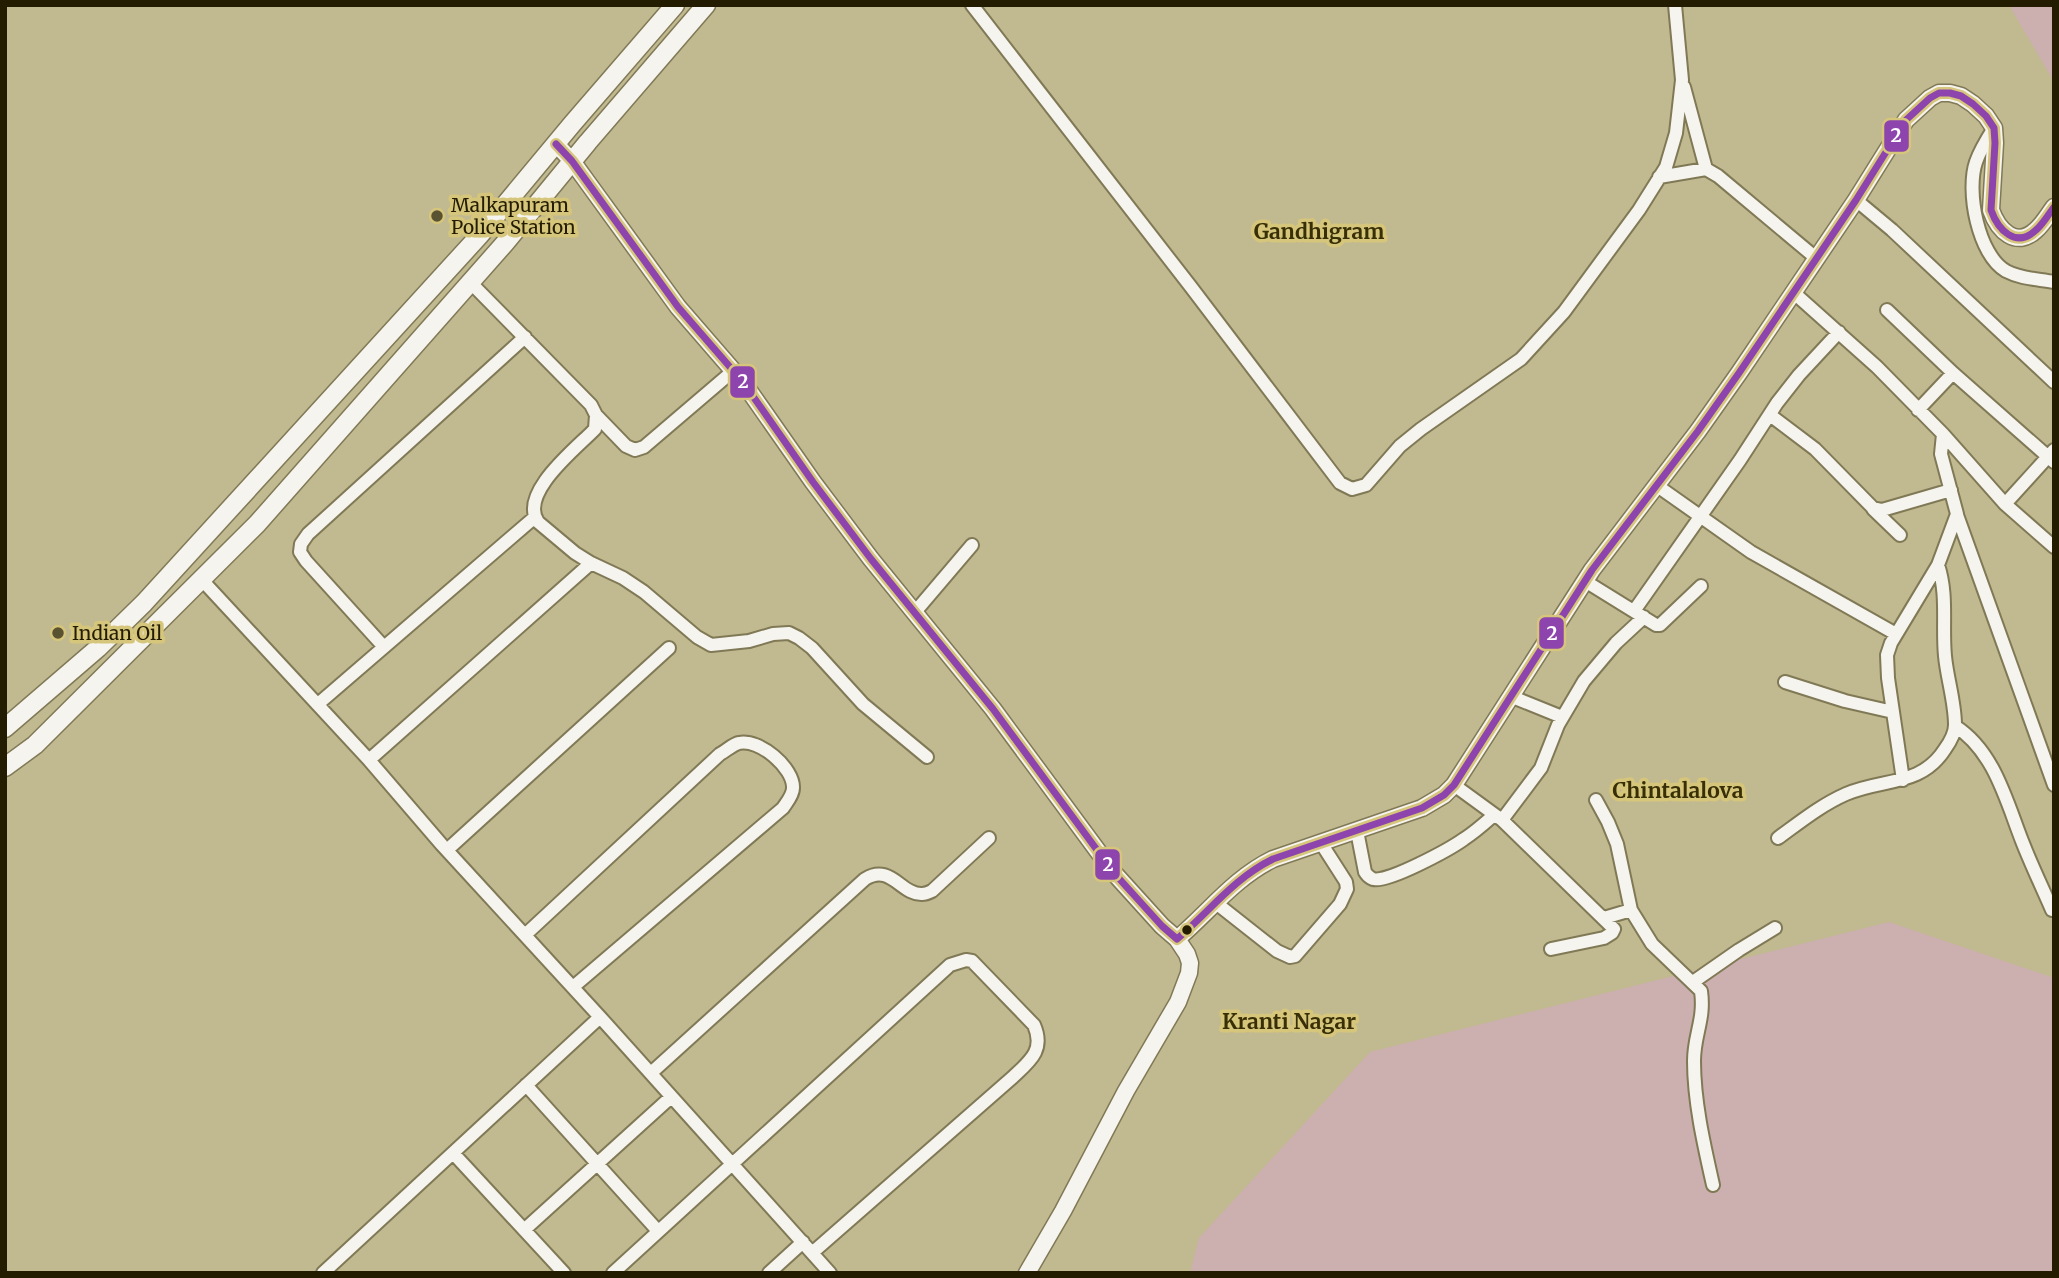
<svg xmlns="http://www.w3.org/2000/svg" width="2059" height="1278" font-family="Merriweather,serif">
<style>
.green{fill:#ccafaf}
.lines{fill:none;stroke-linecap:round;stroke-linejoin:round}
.minor-casing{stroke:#807956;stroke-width:16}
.tertiary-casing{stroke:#807956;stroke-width:19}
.secondary-casing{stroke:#807956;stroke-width:21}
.minor{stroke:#f6f4ee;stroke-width:12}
.tertiary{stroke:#f6f4ee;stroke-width:16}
.secondary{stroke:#f6f4ee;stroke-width:18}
.bus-1-casing{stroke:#d6c67b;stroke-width:12}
.bus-1{stroke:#8e44ad;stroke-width:7}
.poi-dot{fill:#5a5332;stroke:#d6c67b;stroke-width:2.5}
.bus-dot{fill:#231c00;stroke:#d6c67b;stroke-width:2.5}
.labels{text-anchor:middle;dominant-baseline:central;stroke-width:7;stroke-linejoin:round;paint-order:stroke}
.poi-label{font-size:19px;fill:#231c00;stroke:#d6c67b;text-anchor:start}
.neighbourhood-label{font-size:21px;font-weight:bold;fill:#382f06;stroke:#d6c67b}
.line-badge{stroke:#d6c67b;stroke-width:2.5}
.badge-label{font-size:19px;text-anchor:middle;font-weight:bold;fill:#fff}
</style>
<rect width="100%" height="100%" fill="#c1b990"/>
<path class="green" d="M 2009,5 L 2054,5 L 2054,82 Z
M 1889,922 L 2054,978 L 2054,1273 L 1190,1273 L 1199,1238 L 1370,1052 Z"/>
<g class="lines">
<defs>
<path id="minor" d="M 972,5 L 1191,287 L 1340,483 L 1352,489 L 1366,485 L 1400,446 L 1421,429 L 1521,359 L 1564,312 L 1639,210 L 1666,167 L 1676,133 L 1682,80 L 1675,5
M 1684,87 L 1706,169
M 1994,128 C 1987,139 1980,150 1976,162 C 1966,191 1978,255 2006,271 C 2021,279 2038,279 2054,282
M 1659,177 L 1706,169 L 1718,176 L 1816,258
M 1856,200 L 1892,230 L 2054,382
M 470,282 L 591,405 L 596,415 L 595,429 C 578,447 518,493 538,522 L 575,553 L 591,563 L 623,578 L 644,592 L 697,637 L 711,645 L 749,641 L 773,634 L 789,633 L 799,638 L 812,648 L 863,704 L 927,757
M 1793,292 L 1877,367 L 1943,434 L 2005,504 L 2054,547
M 1887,310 L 1953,373 L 2054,462
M 1918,410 L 1953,373
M 596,415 L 626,446 L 635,450 L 644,447 L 733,371
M 1770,415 L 1815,449 L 1873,508 L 1882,510 L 1951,490
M 1656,485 L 1751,552 L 1896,634
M 2005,504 L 2054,450
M 1873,509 L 1900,535
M 1957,515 L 2054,785
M 591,563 L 369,760 L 442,845 L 600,1017 L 830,1273
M 202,580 L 369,760
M 1585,581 L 1656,625 L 1660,625 L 1701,586
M 1634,611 L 1740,460 L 1777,403 L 1799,375 L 1839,332
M 915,612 L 972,545
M 384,647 L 306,561 L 300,552 L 301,544 L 308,534 L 525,337
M 1785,682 L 1845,701 L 1893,712
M 1510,696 L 1562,717
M 318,704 L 535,517
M 1955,726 C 1994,751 2006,800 2022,841 C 2031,864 2042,887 2052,910
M 1903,780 L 1888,678 L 1887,655 L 1891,643 L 1938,565 L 1957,514 L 1941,454 L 1943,434
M 1454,785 L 1502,820 L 1614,929 L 1612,933 L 1604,938 L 1551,949
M 1596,800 L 1608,822 L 1617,844 L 1631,910 L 1652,944 L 1701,991 C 1705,1020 1694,1034 1694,1061 C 1694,1102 1704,1145 1713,1185
M 1502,820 L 1541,768 L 1558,725 L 1584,681 L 1616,643 L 1644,617
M 1357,831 L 1365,872 C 1368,876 1368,877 1373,879 C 1388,883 1450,849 1464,839 C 1475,832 1485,823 1494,815
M 1778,838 C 1800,822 1821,805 1846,794 C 1882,778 1921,787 1945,749 C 1950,742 1955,733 1955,725 C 1955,702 1947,678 1945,656 C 1942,625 1948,595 1938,565
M 447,850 L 669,648
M 1216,903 L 1277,951 L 1290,957 L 1295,956 L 1340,904 L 1347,889 L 1346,882 L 1321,843
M 1604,918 L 1631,910
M 525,935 L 720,754 C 726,751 733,744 739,743 C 759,738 794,768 793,788 C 793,795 787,802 783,808 L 573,987
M 1693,982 L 1739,950 L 1775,928
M 651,1073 L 865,879 C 891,863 901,895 922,894 C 924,894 930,892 932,891 L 989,838
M 526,1085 L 658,1231
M 453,1153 L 564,1273
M 524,1230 L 671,1097
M 323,1273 L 600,1017
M 613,1273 L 950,965 L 966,960 L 972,961 L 1034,1025 C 1045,1050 1030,1061 1013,1077 L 812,1253
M 769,1273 L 803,1242"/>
<path id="tertiary" d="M 556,144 L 572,161 L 678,307 L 743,382 L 813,482 L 871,559 L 993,709 L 1114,873 L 1162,926 L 1177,939 C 1209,912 1234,878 1273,859 L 1422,808 L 1444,795 L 1454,785 L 1592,570 L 1698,431 L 1739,373 L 1856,200 L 1906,120 L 1930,98 L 1939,93 L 1950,93 L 1961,96 L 1973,104 L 1986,116 L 1994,128 L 1995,143 L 1991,210 C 1998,230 2016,249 2036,230 C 2043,224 2048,215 2054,207
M 1027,1273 L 1063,1211 L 1126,1091 L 1178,1002 L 1189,973 L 1190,963 L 1187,954 L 1177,939"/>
<path id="secondary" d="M 5,728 L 98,648 L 144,603 L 479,236 L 573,123 L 675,5
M 5,767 L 35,745 L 257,524 L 505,243 L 588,142 L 706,5"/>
</defs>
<use href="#minor" class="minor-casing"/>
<use href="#tertiary" class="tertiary-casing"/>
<use href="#secondary" class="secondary-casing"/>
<use href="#minor" class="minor"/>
<use href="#tertiary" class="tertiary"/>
<use href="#secondary" class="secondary"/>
<defs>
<path id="bus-1" d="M 556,144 L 572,161 L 678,307 L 743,382 L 813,482 L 871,559 L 993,709 L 1114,873 L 1162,926 L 1177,939 C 1209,912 1234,878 1273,859 L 1422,808 L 1444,795 L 1454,785 L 1592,570 L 1698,431 L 1739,373 L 1856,200 L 1906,120 L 1930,98 L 1939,93 L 1950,93 L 1961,96 L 1973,104 L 1986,116 L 1994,128 L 1995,143 L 1991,210 C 1998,230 2016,249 2036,230 C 2043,224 2048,215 2054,207"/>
</defs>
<use href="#bus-1" class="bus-1-casing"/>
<use href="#bus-1" class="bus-1"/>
</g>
<g class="poi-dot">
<circle cx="437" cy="216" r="7"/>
<circle cx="58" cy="633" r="7"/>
</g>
<circle class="bus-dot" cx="1187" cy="930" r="6"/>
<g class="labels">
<g class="poi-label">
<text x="451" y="205">Malkapuram<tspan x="451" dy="22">Police Station</tspan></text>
<text x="72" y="633">Indian Oil</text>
</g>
<g class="neighbourhood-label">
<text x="1319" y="231">Gandhigram</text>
<text x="1678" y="790">Chintalalova</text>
<text x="1289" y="1021">Kranti Nagar</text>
</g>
</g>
<g class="line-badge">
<rect x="1883" y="119" width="27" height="34" rx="7" fill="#8e44ad"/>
<rect x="729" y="365" width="27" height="34" rx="7" fill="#8e44ad"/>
<rect x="1538" y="616" width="27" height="34" rx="7" fill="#8e44ad"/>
<rect x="1094" y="848" width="27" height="33" rx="7" fill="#8e44ad"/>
</g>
<g class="badge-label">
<text x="1896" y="142">2</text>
<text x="743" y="388">2</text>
<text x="1552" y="640">2</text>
<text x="1108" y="871">2</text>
</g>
<rect width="2059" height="1278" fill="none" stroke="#231c00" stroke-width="14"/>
</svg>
